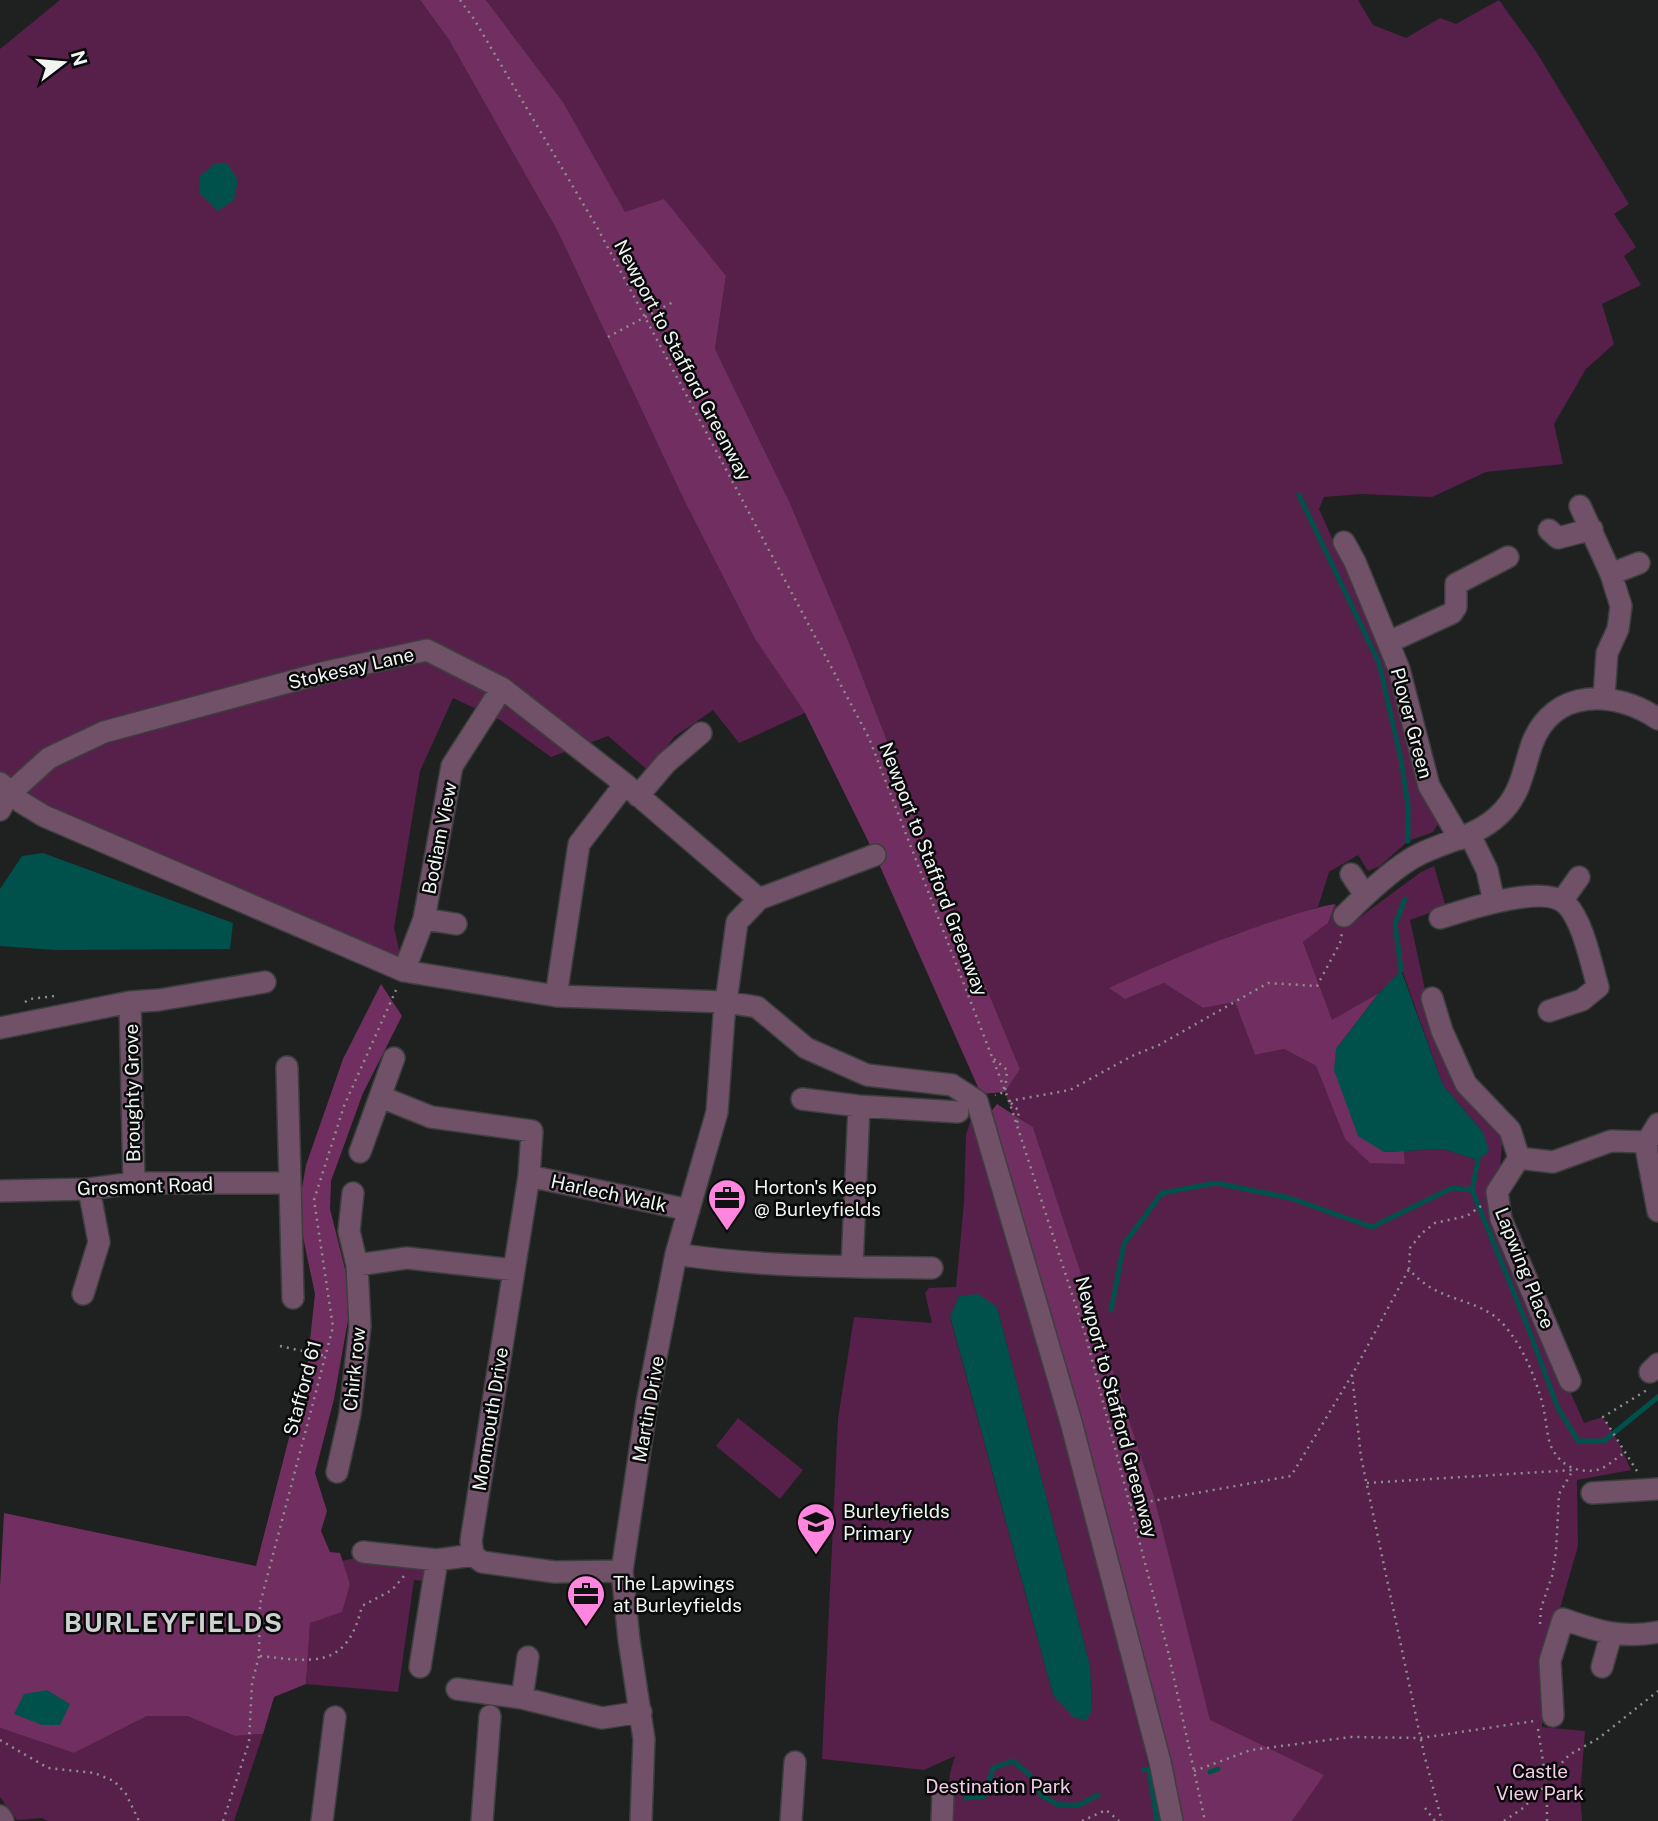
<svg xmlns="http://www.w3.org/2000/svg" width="1658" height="1821" font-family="'Public Sans',sans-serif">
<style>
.green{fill:#57204a;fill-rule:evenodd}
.forest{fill:#712f61}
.water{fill:#00514c}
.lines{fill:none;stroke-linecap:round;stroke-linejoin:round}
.stream{stroke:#00514c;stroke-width:5}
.minor-casing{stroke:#3c3f3e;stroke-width:24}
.path{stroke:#8c8f8e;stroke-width:2.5;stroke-dasharray:2 5;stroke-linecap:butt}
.minor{stroke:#705167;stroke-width:21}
.path-bridge{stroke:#8c8f8e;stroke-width:2.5;stroke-dasharray:2 5;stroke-linecap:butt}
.labels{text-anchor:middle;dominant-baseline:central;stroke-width:5;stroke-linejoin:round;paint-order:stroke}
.street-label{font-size:19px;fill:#f1f4f3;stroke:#090a0a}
.poi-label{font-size:19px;fill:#f1f4f3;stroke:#090a0a;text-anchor:start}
.park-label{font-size:19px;fill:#f3cbe6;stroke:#090a0a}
.district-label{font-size:26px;font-weight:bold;letter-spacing:2px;fill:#cdd1d0;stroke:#090a0a}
</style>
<rect width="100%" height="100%" fill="#1e2120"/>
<path class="green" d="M 60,0 L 420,0 L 449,40 L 558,232 L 684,500 L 755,639 L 805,713 L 739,743 L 713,710 L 674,737 L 650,772 L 608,736 L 551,757 L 500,720 L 453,698 L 420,771 L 394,928 L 404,971 L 0,789 L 0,49 Z
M 486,0 L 1358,0 L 1373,25 L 1406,38 L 1440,18 L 1456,24 L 1499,0 L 1537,53 L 1629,204 L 1614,214 L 1636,247 L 1624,256 L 1641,285 L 1602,304 L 1614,344 L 1586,369 L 1554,424 L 1563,464 L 1486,472 L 1432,497 L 1361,494 L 1324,497 L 1319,509 L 1388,663 L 1419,786 L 1438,824 L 1433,832 L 1408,841 L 1380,866 L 1368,871 L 1358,855 L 1329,872 L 1318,907 L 1230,936 L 1125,999 L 1164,983 L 1203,1008 L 1235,1002 L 1255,1055 L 1284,1049 L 1316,1066 L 1345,1139 L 1405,1163 L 1404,1151 L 1443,1149 L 1478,1160 L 1483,1132 L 1443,1085 L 1402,970 L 1379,993 L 1332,1021 L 1303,942 L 1328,923 L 1335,904 L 1352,923 L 1421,872 L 1434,866 L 1446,907 L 1410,920 L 1429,1008 L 1503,1130 L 1496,1222 L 1584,1423 L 1603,1417 L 1619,1443 L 1631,1470 L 1577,1480 L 1578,1546 L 1545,1660 L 1542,1727 L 1585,1731 L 1580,1796 L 1582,1821 L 1292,1821 L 1323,1775 L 1210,1721 L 1154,1496 L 1033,1127 L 1012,1113 L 1005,1092 L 1020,1069 L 925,839 L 850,645 L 789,501 L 715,349 L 726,276 L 625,213 L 563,102 Z
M 971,1120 L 1056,1411 L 1142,1737 L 1160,1821 L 947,1821 L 950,1773 L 955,1756 L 924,1770 L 822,1759 L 838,1419 L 854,1317 L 932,1323 L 925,1293 L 929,1288 L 956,1287 L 964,1203 L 966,1134 ZM 959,1296 L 997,1307 L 1090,1666 L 1092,1710 L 1053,1695 L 950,1317 Z
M 738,1418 L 803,1470 L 780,1499 L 716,1446 Z
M 360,1557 L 427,1561 L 423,1581 L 414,1580 L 398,1692 L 306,1684 L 310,1623 L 350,1584 L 342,1561 Z
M 147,1716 L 187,1716 L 235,1736 L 263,1734 L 234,1821 L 47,1821 L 42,1818 L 17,1820 L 0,1797 L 0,1728 L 74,1753 Z"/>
<path class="forest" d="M 420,0 L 486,0 L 563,102 L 625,212 L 664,199 L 726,276 L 715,349 L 789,501 L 850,645 L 925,839 L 1020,1069 L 1005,1092 L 981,1094 L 875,855 L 805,713 L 755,639 L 684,500 L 558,232 L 449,40 Z
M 1335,904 L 1328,923 L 1303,942 L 1332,1020 L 1379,993 L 1336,1049 L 1384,1152 L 1404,1151 L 1405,1164 L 1370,1163 L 1345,1139 L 1316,1066 L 1284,1049 L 1255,1055 L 1235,1002 L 1203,1008 L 1164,983 L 1125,999 L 1109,988 C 1161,964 1213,941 1268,923 C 1290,916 1312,908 1335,904 Z
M 381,984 L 402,1016 L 363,1093 L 331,1181 L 330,1209 L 349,1285 L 348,1320 L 334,1399 L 315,1473 L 327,1511 L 321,1531 L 330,1552 L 340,1553 L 350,1584 L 342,1612 L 310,1623 L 306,1684 L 274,1697 L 263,1734 L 235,1736 L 187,1716 L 147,1716 L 74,1753 L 0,1728 L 0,1587 L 4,1513 L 256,1566 L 307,1368 L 315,1294 L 303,1237 L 300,1199 L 306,1165 L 343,1059 Z
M 997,1104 L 1033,1127 L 1154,1496 L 1210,1720 L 1324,1775 L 1292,1821 L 1177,1821 L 987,1117 Z"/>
<path class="water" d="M 216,163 L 227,163 L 238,180 L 234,200 L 218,211 L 199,193 L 200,176 Z
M 43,853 L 233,923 L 230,949 L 55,950 L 0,946 L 0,889 L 22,856 Z
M 1401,970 L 1443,1085 L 1483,1132 L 1489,1151 L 1478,1160 L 1443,1149 L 1384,1152 L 1358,1136 L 1334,1070 L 1336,1049 L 1379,993 Z
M 978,1294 L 997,1307 L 1090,1666 L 1092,1710 L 1086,1721 L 1073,1717 L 1053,1695 L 950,1316 L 959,1296 Z
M 47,1690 L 70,1704 L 60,1725 L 42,1725 L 14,1714 L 24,1694 Z"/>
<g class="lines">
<path class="stream" d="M 1299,495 L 1379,663 L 1401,759 L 1408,806 L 1408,841
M 1401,970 L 1395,924 L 1405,899
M 1478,1160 L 1472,1190 L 1527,1325 L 1558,1408 L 1578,1441 L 1604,1441 L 1658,1397
M 1111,1310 L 1124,1244 L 1162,1193 L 1216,1183 L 1290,1198 L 1372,1227 L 1452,1188 L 1472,1190
M 1144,1770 L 1149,1769 L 1157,1821
M 1210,1772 L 1218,1769
M 966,1798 L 985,1796 L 993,1768 L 1013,1761 L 1029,1774 L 1042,1796 L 1059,1805 L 1079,1805 L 1098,1795"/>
<defs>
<path id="minor" d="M 1580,506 L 1611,574 L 1621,606 L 1618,629 L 1607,653 L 1604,697
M 1549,530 L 1558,538 L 1592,529
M 1344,542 L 1355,562 L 1399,669 L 1429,786 L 1460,839
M 1611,574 L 1639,563
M 1389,642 L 1452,613 L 1456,607 L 1456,584 L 1508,557
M 0,783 L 21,802 L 44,816 L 404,971 L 556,996 L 726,1002 L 757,1007 L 806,1048 L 867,1075 L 952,1085 L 977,1101 L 1071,1422 L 1160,1762 L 1172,1821
M 638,796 L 666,763 L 701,733
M 0,810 L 5,800 L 17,787 L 49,758 L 104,732 L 326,672 L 427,650 L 502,688 L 625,784 L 759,899
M 1470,835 L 1487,870 L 1494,902
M 1351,874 L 1365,895
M 1562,901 L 1579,877
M 1344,916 C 1362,898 1396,866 1418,855 C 1445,841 1476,837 1499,815 C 1521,795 1523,770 1532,744 C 1553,687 1616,690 1658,719
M 1440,918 C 1466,910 1545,882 1567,905 C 1583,922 1591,963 1598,987 L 1582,1000 L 1549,1011
M 424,919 L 456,924
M 404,971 L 424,919 L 452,766 L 502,688
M 556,996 L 579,844 L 625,784
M 1432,998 L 1442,1031 L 1466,1084 L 1510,1130 L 1519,1158 L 1497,1192 L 1501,1219 L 1570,1381
M 130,1002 L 134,1183
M 0,1028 L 130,1002 L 159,1000 L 265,982
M 287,1067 L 293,1298
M 381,1097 L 431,1117 L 532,1131 L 529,1176 L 471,1541 L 473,1555 L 482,1562 L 555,1572 L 622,1571
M 802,1099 L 859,1106 L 958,1112
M 1647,1142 L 1647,1153 L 1658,1211
M 360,1152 L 394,1058
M 1519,1158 L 1553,1162 L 1611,1141 L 1647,1142 L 1658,1124
M 529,1176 L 689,1210
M 0,1191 L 89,1189 L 134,1183 L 290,1183
M 676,1254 C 760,1267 847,1267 932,1268
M 357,1265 L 407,1258 L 514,1270
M 852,1267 L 859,1106
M 83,1294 L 99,1242 L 89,1189
M 1650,1372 L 1658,1364
M 337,1472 L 350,1414 L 360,1326 L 357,1265 L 349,1231 L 353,1193
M 1592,1493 L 1658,1489
M 363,1552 L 437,1560
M 528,1657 L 522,1698 L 602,1718 L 641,1712
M 420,1667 L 437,1560 L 473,1555
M 1602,1667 L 1611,1635
M 457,1689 L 522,1698
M 1553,1716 L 1550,1661 L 1563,1619 C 1597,1631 1621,1639 1658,1632
M 0,1816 L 3,1821
M 322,1821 L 335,1717
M 482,1821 L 490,1716
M 641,1821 L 644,1739 L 629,1640 L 622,1571 L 647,1403 L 676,1254 L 717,1112 L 724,1016 L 737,922 L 759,899 L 875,855
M 791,1821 L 795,1762
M 942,1821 L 943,1793"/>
</defs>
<use href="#minor" class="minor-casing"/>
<path class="path" d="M 460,0 L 474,19 L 598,229 L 869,738 L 1009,1101 L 1086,1337 L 1168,1651 L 1205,1821
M 25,1002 L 30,999 L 55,996
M 994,1059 L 1007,1070 L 1005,1092 L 995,1095
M 1009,1101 L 1070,1090 L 1132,1056 L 1159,1045 L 1268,983 L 1317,986 L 1340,943 L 1342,933
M 1011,1103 L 1019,1111 L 1017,1124
M 1481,1206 L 1467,1216 L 1435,1223 L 1422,1233 L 1410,1248 L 1409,1269 C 1439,1305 1477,1295 1504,1325 C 1523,1347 1534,1374 1542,1402 C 1546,1415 1546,1431 1550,1444 C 1558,1464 1576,1474 1597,1470 C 1606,1468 1616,1458 1624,1453
M 280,1346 L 325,1356
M 1352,1375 L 1361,1457 L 1424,1754 L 1442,1821
M 1637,1471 L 1603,1417 L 1647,1390
M 1367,1483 L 1573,1470
M 1130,1505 L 1291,1476 L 1352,1375 L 1409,1269
M 1540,1624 L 1541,1608 L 1552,1576 L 1556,1552 L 1559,1494 L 1573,1470
M 260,1656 C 315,1662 347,1669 362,1606 L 392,1590 L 404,1576
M 1538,1729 L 1544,1768 L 1552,1778
M 0,1740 L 48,1768 L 94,1773 L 114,1781 L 126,1794 L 139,1821
M 1194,1771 L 1251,1750 L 1351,1737 L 1421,1738 L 1534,1721
M 1425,1808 L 1435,1821
M 223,1821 L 249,1742 L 252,1683 L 259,1656 L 260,1604 L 333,1327 L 314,1200 L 344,1106 L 396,990
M 1082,1821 L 1106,1810 L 1119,1821
M 1504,1821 L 1523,1808 L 1547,1784
M 1547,1821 L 1547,1784 L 1559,1766 L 1569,1755 L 1599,1738 L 1658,1691"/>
<use href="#minor" class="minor"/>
<path class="path-bridge" d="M 608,337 L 675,301"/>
</g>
<defs>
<symbol id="office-pin" viewBox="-11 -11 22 30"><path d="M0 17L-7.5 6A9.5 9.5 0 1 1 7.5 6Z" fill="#ff85df" stroke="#090a0a"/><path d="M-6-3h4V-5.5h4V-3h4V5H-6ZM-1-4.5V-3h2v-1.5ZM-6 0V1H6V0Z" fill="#111"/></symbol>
<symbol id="school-pin" viewBox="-11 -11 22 30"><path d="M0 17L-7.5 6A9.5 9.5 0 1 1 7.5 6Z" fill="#ff85df" stroke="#090a0a"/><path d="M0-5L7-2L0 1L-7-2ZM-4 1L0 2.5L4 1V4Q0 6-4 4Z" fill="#111"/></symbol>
</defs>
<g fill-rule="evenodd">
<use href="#office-pin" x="705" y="1176" width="44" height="60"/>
<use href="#school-pin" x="794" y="1500" width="44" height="60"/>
<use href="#office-pin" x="564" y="1572" width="44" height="60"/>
</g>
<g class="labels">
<g class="street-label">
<text transform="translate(683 360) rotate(62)">Newport to Stafford Greenway</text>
<text transform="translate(351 668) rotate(-13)">Stokesay Lane</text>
<text transform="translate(1412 723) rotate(75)">Plover Green</text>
<text transform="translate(439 838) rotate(-79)">Bodiam View</text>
<text transform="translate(934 869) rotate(69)">Newport to Stafford Greenway</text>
<text transform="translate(132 1093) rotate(-91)">Broughty Grove</text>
<text transform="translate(145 1186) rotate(-2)">Grosmont Road</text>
<text transform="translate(609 1193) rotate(12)">Harlech Walk</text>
<text transform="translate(1525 1268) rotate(68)">Lapwing Place</text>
<text transform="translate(354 1369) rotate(-84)">Chirk row</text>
<text transform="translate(302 1388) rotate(-75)">Stafford 61</text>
<text transform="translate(1117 1407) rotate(75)">Newport to Stafford Greenway</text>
<text transform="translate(648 1409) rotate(-80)">Martin Drive</text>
<text transform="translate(490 1419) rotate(-81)">Monmouth Drive</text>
</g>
<g class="poi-label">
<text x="754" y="1187">Horton's Keep<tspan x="754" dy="22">@ Burleyfields</tspan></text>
<text x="843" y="1511">Burleyfields<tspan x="843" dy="22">Primary</tspan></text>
<text x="613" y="1583">The Lapwings<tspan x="613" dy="22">at Burleyfields</tspan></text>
</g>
<g class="park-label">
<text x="1540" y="1771">Castle<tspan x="1540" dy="22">View Park</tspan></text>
<text x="998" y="1786">Destination Park</text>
</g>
<g class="district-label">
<text x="174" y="1622">BURLEYFIELDS</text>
</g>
</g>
<g transform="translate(63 63) rotate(74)" stroke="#090a0a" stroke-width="5" paint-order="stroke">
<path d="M0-5L12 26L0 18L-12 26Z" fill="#f1f4f3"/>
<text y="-10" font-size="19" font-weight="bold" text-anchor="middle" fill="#f1f4f3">N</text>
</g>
</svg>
